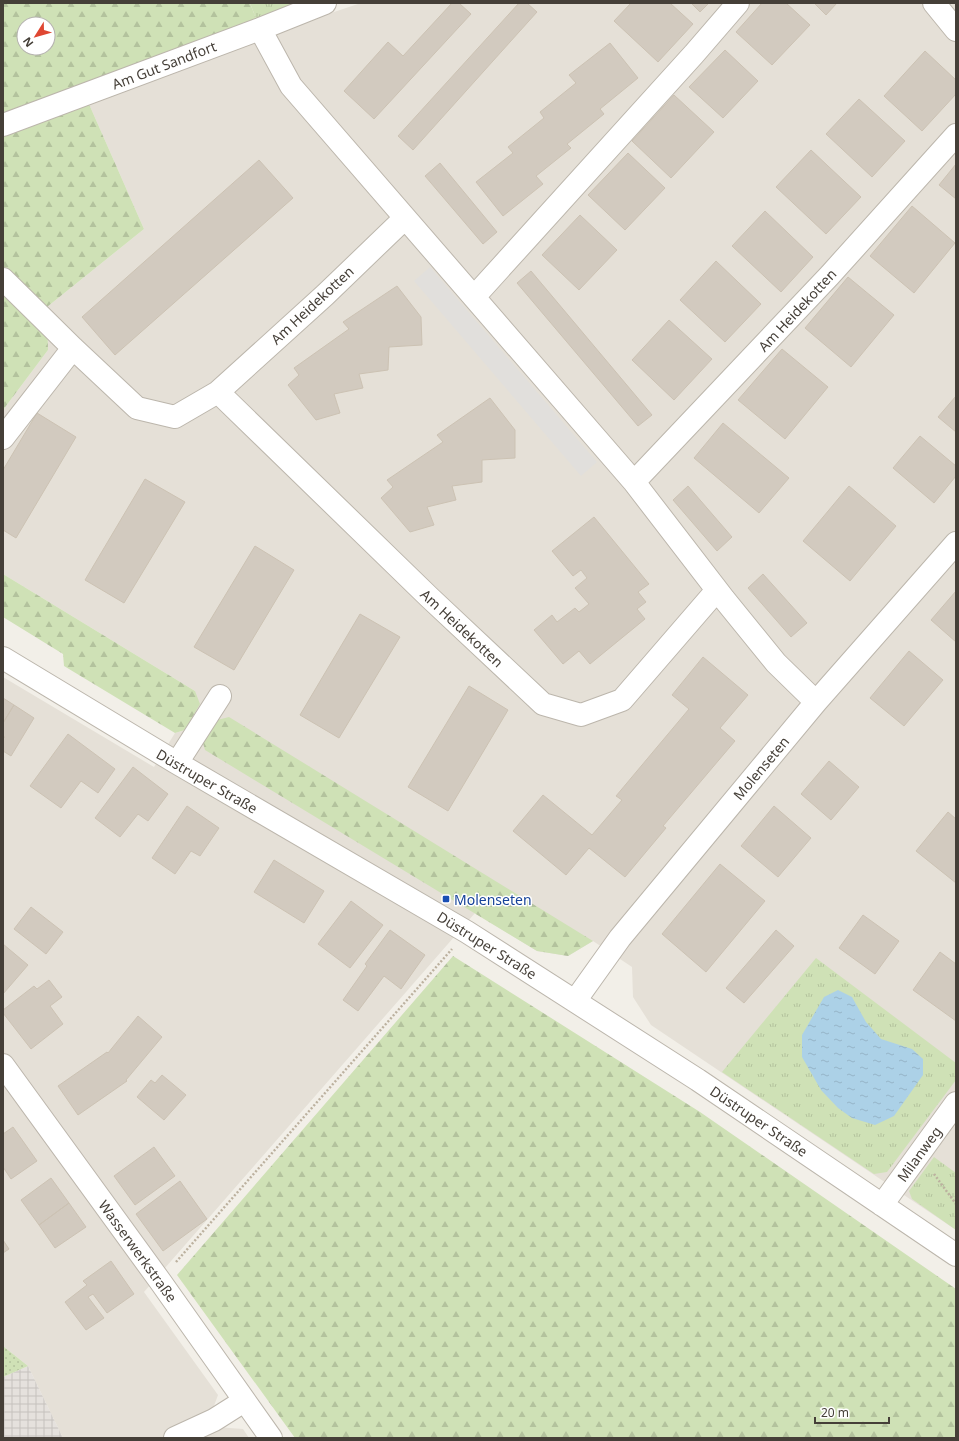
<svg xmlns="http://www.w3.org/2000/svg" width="959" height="1441" font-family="'Noto Sans',sans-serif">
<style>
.residential{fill:#e5e0d7}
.industrial{fill:url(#industrial-grid)}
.grass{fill:url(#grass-tufts)}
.forest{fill:url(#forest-firs);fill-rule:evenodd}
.garden{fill:url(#garden-dots)}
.parking{fill:#e1dfdc}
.water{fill:url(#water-ripples)}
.building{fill:#d2cabf;stroke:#ccc2b3}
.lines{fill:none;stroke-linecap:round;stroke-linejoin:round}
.minor-casing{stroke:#bcb6ac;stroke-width:24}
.path{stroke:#bcb19f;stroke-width:2.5;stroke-dasharray:2 2;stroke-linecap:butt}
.minor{stroke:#fff;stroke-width:22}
.transit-dot{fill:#1a4fb4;stroke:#fff;stroke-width:1.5}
.labels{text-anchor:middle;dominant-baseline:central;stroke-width:3;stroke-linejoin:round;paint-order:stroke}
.street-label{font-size:14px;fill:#453f38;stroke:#fff}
.transit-label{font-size:14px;fill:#164399;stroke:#fff;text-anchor:start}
</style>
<defs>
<pattern id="industrial-grid" width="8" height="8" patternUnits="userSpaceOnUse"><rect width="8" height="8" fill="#e5e1dd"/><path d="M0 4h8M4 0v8" fill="none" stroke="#c6c2be"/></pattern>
<pattern id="grass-tufts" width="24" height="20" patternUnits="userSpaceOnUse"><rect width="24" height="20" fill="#cfe1b6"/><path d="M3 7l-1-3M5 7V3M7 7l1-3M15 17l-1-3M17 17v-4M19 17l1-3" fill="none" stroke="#b3c29d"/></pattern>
<pattern id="forest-firs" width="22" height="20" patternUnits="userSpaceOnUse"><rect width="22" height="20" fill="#cfe1b6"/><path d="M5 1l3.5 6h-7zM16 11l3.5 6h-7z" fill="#b3c29d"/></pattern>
<pattern id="garden-dots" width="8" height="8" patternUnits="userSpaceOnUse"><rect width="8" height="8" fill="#cfe1b6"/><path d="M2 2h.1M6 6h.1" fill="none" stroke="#b3c29d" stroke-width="1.8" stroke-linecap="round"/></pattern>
<pattern id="water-ripples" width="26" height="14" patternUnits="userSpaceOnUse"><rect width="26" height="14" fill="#acd1e7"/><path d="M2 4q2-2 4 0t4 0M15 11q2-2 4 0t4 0" fill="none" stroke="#95b4c7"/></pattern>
</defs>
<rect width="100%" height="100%" fill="#f2efe8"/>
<path class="residential" d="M 361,3 L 956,3 L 956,1230 L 651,1025 L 633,997 L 632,967 L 593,941 L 568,956 L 537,951 L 475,913 L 144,1292 L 218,1395 L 211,1414 L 217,1427 L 243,1429 L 249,1438 L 63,1438 L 28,1366 L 3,1346 L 3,677 L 154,767 L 175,733 L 185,730 L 195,691 L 3,574 L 3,410 L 48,350 L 47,307 L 144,229 L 85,95 Z"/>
<path class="industrial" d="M 28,1366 L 63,1438 L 3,1438 L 3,1377 Z"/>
<path class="grass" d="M 250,3 L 327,3 L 260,29 Z
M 816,958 L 956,1063 L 956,1080 L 887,1172 L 874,1174 L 722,1072 Z
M 934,1157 L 956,1173 L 956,1230 L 912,1199 L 909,1191 Z"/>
<path class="forest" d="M 3,3 L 250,3 L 260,29 L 85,95 L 144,229 L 47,307 L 48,350 L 3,410 ZM 24,24 L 48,24 L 48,48 L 24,48 Z
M 3,574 L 195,691 L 200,704 L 185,730 L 175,733 L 64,666 L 63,654 L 3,617 Z
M 229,717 L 593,941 L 568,956 L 537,951 L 205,750 L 203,743 L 217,720 Z
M 453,956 L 700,1112 L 956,1289 L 956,1438 L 295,1438 L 177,1275 Z"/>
<path class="garden" d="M 3,1346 L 28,1366 L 3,1377 Z"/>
<path class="parking" d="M 430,267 L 597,462 L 581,476 L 414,281 Z"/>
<path class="water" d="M 838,990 L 852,997 L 866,1022 L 881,1039 L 912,1049 L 923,1059 L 923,1075 L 894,1116 L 875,1125 L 852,1118 L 838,1108 L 821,1090 L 802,1057 L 802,1035 L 824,997 Z"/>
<path class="building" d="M 452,3 L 459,3 L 471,14 L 374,119 L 344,91 L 388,42 L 403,56 Z
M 519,3 L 527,3 L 537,12 L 413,150 L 398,136 Z
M 631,3 L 670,3 L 693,24 L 658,62 L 614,21 Z
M 691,3 L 709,3 L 700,12 Z
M 762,3 L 786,3 L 810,25 L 772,65 L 736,32 Z
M 814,3 L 837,3 L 826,15 Z
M 610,43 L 638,78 L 600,109 L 604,114 L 567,144 L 571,148 L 536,176 L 543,184 L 503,216 L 476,182 L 513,153 L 508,147 L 544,118 L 540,112 L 576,83 L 569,75 Z
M 725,50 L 758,81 L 723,118 L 689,87 Z
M 925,51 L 956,80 L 956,94 L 922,131 L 884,96 Z
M 674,95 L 714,132 L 671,178 L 632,141 Z
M 859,99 L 905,141 L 872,177 L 826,134 Z
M 811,150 L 861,197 L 826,234 L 776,187 Z
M 628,153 L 665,188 L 625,230 L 588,195 Z
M 259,160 L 293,198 L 115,355 L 82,317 Z
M 440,163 L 497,232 L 483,244 L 425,176 Z
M 956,164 L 956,199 L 939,185 Z
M 912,206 L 955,243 L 914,293 L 870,256 Z
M 765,211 L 813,257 L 781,292 L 732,246 Z
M 580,215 L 617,250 L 579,290 L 542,255 Z
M 716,261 L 761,304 L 725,342 L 680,300 Z
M 531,271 L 652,415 L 638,426 L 517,283 Z
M 848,277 L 894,315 L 851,367 L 805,328 Z
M 397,286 L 421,317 L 422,345 L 389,347 L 388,370 L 359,374 L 363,388 L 334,394 L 340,413 L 316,420 L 288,385 L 299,375 L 294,368 L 349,329 L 343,322 Z
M 669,320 L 712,359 L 674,400 L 632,360 Z
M 782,349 L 828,387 L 785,439 L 738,400 Z
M 956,396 L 956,432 L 938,417 Z
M 490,398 L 515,430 L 515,458 L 482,460 L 482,482 L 452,486 L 456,500 L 427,507 L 434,525 L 410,532 L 381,498 L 393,487 L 387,480 L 443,442 L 437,435 Z
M 37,413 L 76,437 L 16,538 L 3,530 L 3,470 Z
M 723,423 L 789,478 L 759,513 L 694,458 Z
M 920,436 L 956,466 L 956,476 L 934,503 L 893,468 Z
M 145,479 L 185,502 L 124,603 L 85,580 Z
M 688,486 L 732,537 L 717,551 L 673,500 Z
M 849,486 L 896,526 L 850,581 L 803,541 Z
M 594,517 L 649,584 L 638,592 L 646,602 L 637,609 L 645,619 L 590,664 L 579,651 L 563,664 L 534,630 L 552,615 L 557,622 L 575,608 L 579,612 L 589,604 L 575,588 L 587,578 L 581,570 L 573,576 L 552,551 Z
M 255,546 L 294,570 L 234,670 L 194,647 Z
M 763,574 L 807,623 L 791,637 L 748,588 Z
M 956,591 L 956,642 L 931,620 Z
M 360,614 L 400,637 L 339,738 L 300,715 Z
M 909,651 L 943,680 L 904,726 L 870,698 Z
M 703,657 L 748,695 L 720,728 L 735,741 L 663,826 L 666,828 L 625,877 L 589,848 L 566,875 L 513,831 L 543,795 L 592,835 L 622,800 L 616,796 L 689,709 L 672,695 Z
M 469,686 L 508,710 L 448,811 L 408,787 Z
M 3,698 L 14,705 L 3,723 Z
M 14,705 L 34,718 L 11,756 L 3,751 L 3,739 L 5,737 L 3,736 L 3,723 Z
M 68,734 L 115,769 L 98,793 L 81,781 L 61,808 L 30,786 Z
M 829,761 L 859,787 L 831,820 L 801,794 Z
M 133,767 L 168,794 L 148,821 L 138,814 L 120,837 L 95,818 Z
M 187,806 L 219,828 L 200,856 L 191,851 L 175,874 L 152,858 Z
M 774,806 L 811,838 L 778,877 L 741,846 Z
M 948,812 L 956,819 L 956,883 L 916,851 Z
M 274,860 L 324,891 L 304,923 L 254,892 Z
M 720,864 L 765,901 L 706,972 L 662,934 Z
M 351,901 L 383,925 L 350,968 L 318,944 Z
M 31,907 L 63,932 L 46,954 L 14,929 Z
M 863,915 L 899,941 L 875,974 L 839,948 Z
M 390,930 L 425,955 L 401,989 L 384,976 L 358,1011 L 343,1000 L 367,966 L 365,964 Z
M 776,930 L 794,946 L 744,1003 L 726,988 Z
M 3,944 L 28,965 L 3,994 Z
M 940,952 L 956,964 L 956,1021 L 913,990 Z
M 49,980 L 62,997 L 50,1006 L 63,1024 L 31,1049 L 3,1013 L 3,1010 L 34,986 L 37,989 Z
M 138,1016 L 162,1037 L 126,1080 L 127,1081 L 78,1115 L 58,1086 L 107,1052 L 108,1053 Z
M 162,1075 L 186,1095 L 164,1120 L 137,1097 L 151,1080 L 155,1083 Z
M 13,1127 L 37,1161 L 11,1179 L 3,1167 L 3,1134 Z
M 154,1147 L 175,1176 L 135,1205 L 114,1176 Z
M 51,1178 L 69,1203 L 39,1225 L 21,1200 Z
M 180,1181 L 207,1219 L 163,1251 L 136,1214 Z
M 69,1203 L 86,1227 L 55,1248 L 39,1225 Z
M 3,1240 L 9,1249 L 3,1253 Z
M 111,1261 L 134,1294 L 107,1313 L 93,1294 L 88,1297 L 104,1318 L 86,1330 L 65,1302 L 87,1285 L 83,1281 Z"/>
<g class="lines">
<defs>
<path id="minor" d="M 934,3 L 956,30
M 260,29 L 291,86 L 634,482 L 724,599 L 776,663 L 816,702
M 3,125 L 260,29 L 325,3
M 3,279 L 73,348 L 137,408 L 175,417 L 218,392 L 325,295 L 405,218
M 474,297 L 694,54 L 738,3
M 218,392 L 429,597 L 543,704 L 581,715 L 622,700 L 717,590
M 3,438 L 73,348
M 634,482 L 830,275 L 956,135
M 3,658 L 177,763 L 467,932 L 698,1080 L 956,1255
M 177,763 L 220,696
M 575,1001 L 620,938 L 816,702 L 956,543
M 3,1065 L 160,1281 L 271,1438
M 882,1205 L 956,1103
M 175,1438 L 214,1420 L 244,1401"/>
</defs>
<use href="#minor" class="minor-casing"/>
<path class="path" d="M 934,1174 L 956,1204
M 176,1262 L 452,949"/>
<use href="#minor" class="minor"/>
</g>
<rect class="transit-dot" x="442" y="895" width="8" height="8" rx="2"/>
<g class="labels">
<g class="street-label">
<text transform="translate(164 65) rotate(-21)">Am Gut Sandfort</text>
<text transform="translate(312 305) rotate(-43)">Am Heidekotten</text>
<text transform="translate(797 310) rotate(-47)">Am Heidekotten</text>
<text transform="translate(462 628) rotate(43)">Am Heidekotten</text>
<text transform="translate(761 768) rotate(-50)">Molenseten</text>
<text transform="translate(207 781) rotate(30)">Düstruper Straße</text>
<text transform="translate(487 945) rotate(32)">Düstruper Straße</text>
<text transform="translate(759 1121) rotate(34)">Düstruper Straße</text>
<text transform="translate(919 1154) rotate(-54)">Milanweg</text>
<text transform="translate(138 1251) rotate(54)">Wasserwerkstraße</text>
</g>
<g class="transit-label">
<text x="454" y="899">Molenseten</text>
</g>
</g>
<rect width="959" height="1441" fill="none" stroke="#453f38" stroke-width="8"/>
<g transform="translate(36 36) rotate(233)"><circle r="19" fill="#ffffff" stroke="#b5b2af"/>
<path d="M0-3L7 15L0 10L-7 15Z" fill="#df4732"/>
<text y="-6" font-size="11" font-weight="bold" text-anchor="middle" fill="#453f38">N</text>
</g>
<path d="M815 1417v6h74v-6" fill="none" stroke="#453f38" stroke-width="2"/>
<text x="821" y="1417" font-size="12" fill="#453f38" stroke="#ffffff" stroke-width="3" paint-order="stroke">20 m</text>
</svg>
